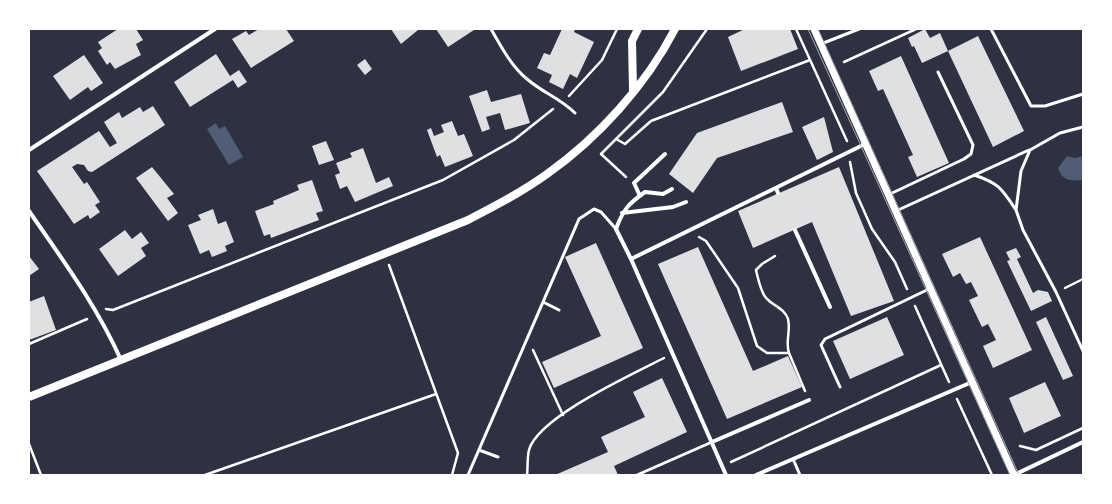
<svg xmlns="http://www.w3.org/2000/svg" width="1112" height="504" viewBox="0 0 1112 504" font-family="Signika,sans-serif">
	<rect width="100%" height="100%" fill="#2d3142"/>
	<path fill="#4f5d75" d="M216,123l3,6 6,-3 18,31 -14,8 -22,-36z
		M1067,156l8,2 8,-2v24c-12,1 -21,1 -25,-12z"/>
	<path fill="#e0e0e3" d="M118,29h18l7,11 -7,4 5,11 -26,14 -5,-7 -3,3 -9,-14 4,-3 -4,-6z
		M259,29h27l8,12 -43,27 -19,-29 14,-8 3,4z
		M391,29h26l1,1 -17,14z
		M436,29h37l1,1 -26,17z
		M562,29h13l-1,3 20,10 -17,36 -7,-4 -7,15 -14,-7 3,-7 -15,-7 7,-15 6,2z
		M745,29h45l8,20 -57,22 -13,-34z
		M925,29l5,9 10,-5 8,18 -26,12 -8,-17 -2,1 -4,-9z
		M978,36l46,95 -31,16 -45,-96z
		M216,54l14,22 9,-6 8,12 -9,6 -5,-8 -43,27 -16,-25z
		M84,55l19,28 -12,8 -3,-4 -18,13 -17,-24z
		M901,56l48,107 -32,14 -9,-20 5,-2 -30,-66 -5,2 -9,-20z
		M365,59l7,10 -7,6 -8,-10z
		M487,90l4,12 30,-8 9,29 -25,7 -5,-17 -14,4 4,12 -8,3 -13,-36z
		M782,102l11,30 -76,26 -24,35 -24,-19 28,-41z
		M153,106l12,19 -73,47 -4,-1 -4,-6 -7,-1 -5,3 12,17 3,-2 13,20 -5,3 5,7 -10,7 -2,-4 -14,9 -37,-53 62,-40 11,16 7,-4 -13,-21 15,-10 3,6 18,-11 3,5z
		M824,117l9,35 -16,8 -15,-33z
		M452,121l6,15 6,-2 9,22 -28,11 -5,-12 -3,2 -10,-27 4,-2 3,8 10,-4 -3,-7z
		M326,141l8,19 -15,5 -7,-19z
		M363,148l13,35 13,-6 4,9 -38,16 -8,-16 -7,3 -5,-14 5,-2 -4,-10 16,-6 -2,-4z
		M152,167l22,27 -7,4 11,15 -10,8 -32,-43z
		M839,167l55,134 -43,15 -39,-94 -59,26 -15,-37z
		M312,180l11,31 -7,2 3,7 -48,18 -1,-4 -6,2 -9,-25 19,-7 -1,-3 26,-11 -2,-5z
		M213,209l5,15 8,-3 8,21 -9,4 2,5 -15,6 -3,-7 -9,4 -12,-29 13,-5 -3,-5z
		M125,230l7,9 9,-7 8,11 -8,5 5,8 -28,20 -19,-27z
		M980,237l52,113 -39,18 -10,-22 13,-6 -8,-16 -6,3 -13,-27 9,-4 -7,-14 -5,2 -6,-11 -7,4 -11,-23z
		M596,243l47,105 -89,40 -12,-26 59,-26 -36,-79z
		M698,247l55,124 35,-15 14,31 -75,32 -69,-155z
		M1016,248l5,9 -4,2 16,34 5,-3 10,2 4,9 -21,10 -24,-50 3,-1 -4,-8z
		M29,256l10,13 -10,7z
		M44,296l12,34 -27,10v-38z
		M887,317l17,38 -54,24 -17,-38z
		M1046,317l27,59 -10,4 -27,-58z
		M662,378l25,54 -73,34 4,9h-63l53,-23 -7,-15 44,-20 -12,-25z
		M1045,382l16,34 -37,17 -15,-35z"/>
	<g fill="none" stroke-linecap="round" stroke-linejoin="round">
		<path stroke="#fff" stroke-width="2.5" d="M796,29l51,112
			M844,62l72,-33
			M569,96l33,-36 15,-31
			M616,139l9,5 26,-23 159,-61
			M850,162l6,31 16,36 23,33 12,27
			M626,177l-25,-23 62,-62 44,-63
			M699,237l7,4 32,47 19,58 10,7h22l16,38
			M775,256l-13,8 -6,6c2,8 5,24 11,29 7,7 18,10 21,20 3,12 -3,23 1,34
			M389,265l69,188 -6,22
			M1065,288l18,-9
			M915,306l34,76
			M106,309l7,1 330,-130 71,-40 39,-31
			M29,344l58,-25
			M533,350l30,65
			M957,399l35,76
			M29,444l12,31
			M1020,446l16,4 47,-22
			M731,462l210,-97
			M205,475l231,-81
			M527,475c1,-8 0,-17 2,-25 9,-33 104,-76 135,-92"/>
		<path stroke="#fff" stroke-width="3" d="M491,29c10,17 20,37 36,50 16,14 33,19 48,34
			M991,29l40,77h14l38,-12
			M821,44l38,-15
			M1083,127l-23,6 -30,17 -9,21 -5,39 7,20 33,62 27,59
			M974,175c25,8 28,14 42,35
			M888,195l76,-36 7,-5 2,-9 -35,-73
			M896,211l133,-61
			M543,302l16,8
			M840,387l-19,-42 4,-6 106,-51
			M479,450l19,7
			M793,459l7,16
			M468,475l111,-256 15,-10 7,3 15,17
			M637,475l75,-33"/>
		<path stroke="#fff" stroke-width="4" d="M29,150l186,-121
			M776,188l2,5
			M640,196l-6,-13 31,-29
			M29,211c33,48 68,95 92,149
			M622,213l51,-6 13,-5
			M795,230l35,77
			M631,259l-15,-30c7,-19 12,-25 29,-37l18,2 9,-5
			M712,442l97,-42
			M726,475l-95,-216 234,-115
			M756,475l216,-93
			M1014,475l69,-33"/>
		<path stroke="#fff" stroke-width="7" d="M814,29l200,446"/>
		<path stroke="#fff" stroke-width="8" d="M633,90l-1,-49 6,-12
			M29,397l439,-177c27,-14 54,-28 79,-46 51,-36 99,-89 128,-145"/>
		<path stroke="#abadb3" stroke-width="1" d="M808,29l202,446
			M818,29l201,446"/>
	</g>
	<rect width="1112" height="504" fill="none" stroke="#ffffff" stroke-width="60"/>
</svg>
